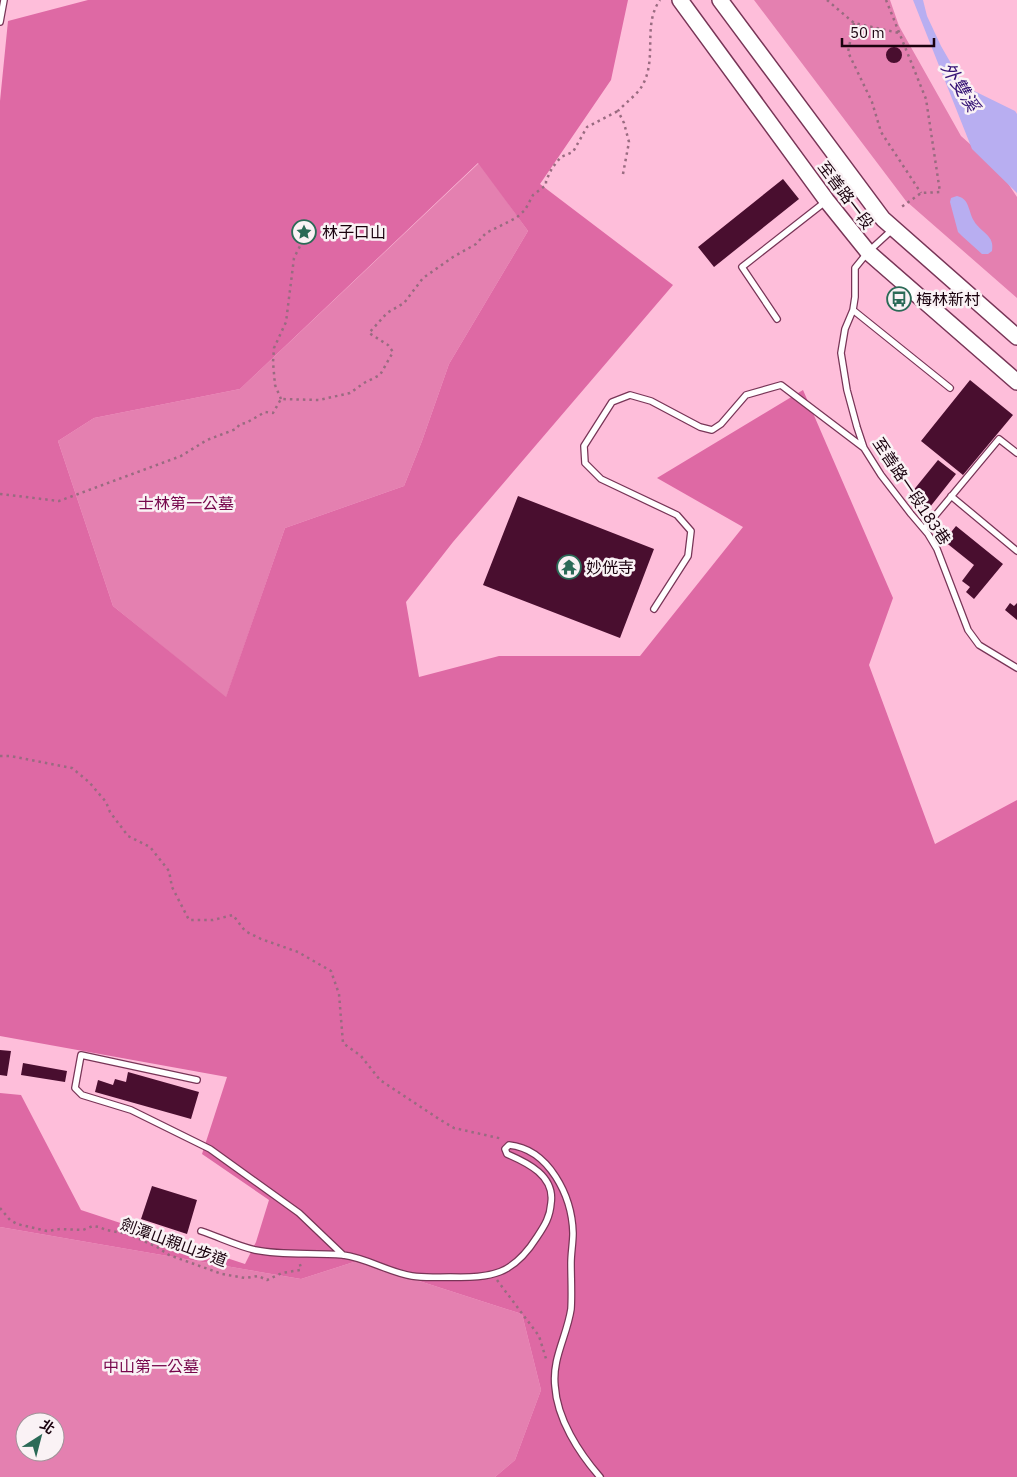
<svg xmlns="http://www.w3.org/2000/svg" width="1017" height="1477" viewBox="0 0 1017 1477" font-family="'IBM Plex Sans','Noto Sans TC',sans-serif">
	<rect width="100%" height="100%" fill="#febeda"/>
	<path fill="#e480b0" fill-rule="evenodd" d="M754,0h136l9,26 62,110 38,34 18,27v101l-111,-97z
		M479,163l49,68 -79,133 -27,77 -18,45 -119,42 -59,170 -113,-92 -55,-165 36,-23 146,-29z
		M0,1227l301,52 56,-18 165,53 19,76 -26,70 -20,17h-495zM25,1422h30v30h-30z"/>
	<path fill="#de69a4" fill-rule="evenodd" d="M88,0h540l-17,80 -71,104 133,101 -220,257 -47,60 13,75 80,-21h141l103,-129 -86,-49 146,-88 90,208 -24,67 66,179 82,-44v677h-522l20,-17 26,-70 -19,-76 -165,-53 -56,18 -301,-52v-134l21,2 60,115 164,54 11,-22 13,-42 -67,-46 25,-77 -227,-41v-935l8,-80zM478,163l50,68 -79,133 -27,77 -18,45 -119,42 -59,169 -113,-91 -55,-165 36,-23 146,-29z"/>
	<path fill="#b8aef1" d="M913,0h10l4,16 14,30 23,40 51,25 2,3v79l-45,-44z
		M957,196c13,3 11,15 17,25 7,12 21,14 18,30l-4,3h-6l-20,-18 -4,-4 -8,-30 1,-4z"/>
	<path fill="#490e2f" d="M886 55a8 8 0 1 1 16 0a8 8 0 1 1-16 0Z
		M783,179l16,20 -85,68 -16,-20z
		M970,380l43,35 -50,60 -42,-34z
		M938,460l18,14 -26,33 -18,-15z
		M518,496l136,53 -34,89 -137,-53z
		M956,526l47,38 -29,35 -8,-7 4,-5 -8,-6 12,-16 -30,-24z
		M1010,603l4,3 3,-3v17l-12,-10z
		M0,1050l11,1 -4,25 -7,-1z
		M23,1063l44,8 -2,11 -44,-7z
		M128,1072l71,20 -8,27 -96,-27 3,-12 15,5 2,-6 11,3z
		M152,1186l45,14 -10,34 -46,-15z"/>
	<g fill="none" stroke-linecap="round" stroke-linejoin="round">
		<g stroke="#783557" stroke-width="8">
			<path id="service" d="M0,22l4,-22
				M893,229l-25,23 -13,16v29l-2,13 -8,19 -4,24 6,37 10,37 7,21 17,27 30,39 17,20 9,15 31,81 11,15 38,23
				M853,310l97,78
				M777,319l-35,-52 83,-65
				M951,496l66,55
				M924,529l75,-90 18,14
				M654,609l34,-53 3,-25 -14,-16 -76,-36 -16,-16 -1,-17 28,-44 18,-7 21,6 49,26 12,3 9,-6 25,-29 35,-10 83,63
				M197,1080l-116,-25 -6,33 7,7 49,15 79,39 89,64 44,42
				M201,1231c18,6 36,15 54,19 29,6 59,2 88,5 24,3 45,17 69,21 12,2 25,1 38,1 42,1 63,-2 87,-40 8,-12 13,-20 14,-34 4,-27 -23,-40 -44,-49l-2,-5 4,-4c40,4 63,51 64,88 0,10 -2,20 -2,30 0,15 1,31 0,46 -4,27 -19,49 -16,77 2,33 24,67 45,91"/>
		</g>
		<g stroke="#783557" stroke-width="18">
			<path id="secondary" d="M680,0l147,201 41,51 149,130
				M720,0l163,219 134,118"/>
		</g>
		<path stroke="#996b80" stroke-width="2.5" stroke-dasharray="2.5 4" stroke-linecap="butt" d="M827,0l27,23 45,10
			M886,0l40,99 14,93 -19,1 -21,15
			M854,23l-6,29 24,50 9,30 40,61
			M623,174l6,-32 -5,-19 -6,-12c7,-8 19,-16 24,-25 16,-27 0,-61 18,-86
			M281,399l-6,-14 -2,-23 1,-14 12,-26 8,-64 9,-18 2,-10
			M0,494l59,7 122,-45 26,-16 29,-11 4,-5 6,-1 19,-11 8,1 8,-14 38,1 31,-7 14,-10 16,-8 13,-23 -5,-7 -19,-12 18,-20 17,-10 19,-25 30,-21 23,-13 10,-11 30,-15 9,-8 8,-15 13,-10v-4l6,-13 9,-11 12,-5 14,-25 31,-16
			M0,756h10l62,12 17,14 17,20 4,10 18,24 22,11 19,24 3,16 17,33h24l20,-5 12,16 16,8 37,13 33,19 8,23 4,49 18,13 19,24 59,39 15,9 49,11
			M0,1208l10,12 7,4 30,7 13,-2 23,1 10,-4 6,1 7,3 22,4 29,13 12,8 53,19 23,4 13,-2 9,4 15,-7 18,-3 1,-2 -2,-7
			M497,1280l42,56 8,26"/>
		<use href="#service" stroke="#fff" stroke-width="5.5"/>
		<use href="#secondary" stroke="#fff" stroke-width="15"/>
	</g>
	<defs>
		<g id="sight-ring" transform="scale(1.25)"><circle r="9.5" fill="#faf2f5" stroke="#2b6a57" stroke-width="1.5"/><path d="M0-6L1.8-2.2L6-1.7L2.9 1.2L3.7 5.4L0 3.3L-3.7 5.4L-2.9 1.2L-6-1.7L-1.8-2.2Z" fill="#2b6a57"/></g>
		<g id="bus-ring" transform="scale(1.25)"><circle r="9.5" fill="#faf2f5" stroke="#2b6a57" stroke-width="1.5"/><path d="M-5-6H5V4H4V6H2V4H-2V6H-4V4H-5ZM-3.5-4V0h7V-4ZM-3.5 1.2v1.5H-2V1.2ZM2 1.2v1.5H3.5V1.2Z" fill="#2b6a57"/></g>
		<g id="temple-ring" transform="scale(1.25)"><circle r="9.5" fill="#faf2f5" stroke="#2b6a57" stroke-width="1.5"/><path d="M0-6L5-2H3V0L6.5 2.5H4V6H1.5V3h-3V6H-4V2.5H-6.5L-3 0V-2H-5Z" fill="#2b6a57"/></g>
	</defs>
	<g fill-rule="evenodd">
		<use href="#sight-ring" x="304" y="232"/>
		<use href="#bus-ring" x="899" y="299"/>
		<use href="#temple-ring" x="569" y="567"/>
	</g>
	<g text-anchor="middle" stroke-width="5" stroke-linejoin="round" paint-order="stroke">
		<g font-size="16" fill="#1a020e" stroke="#faf2f5">
			<text transform="translate(846 195) rotate(53)" y="6">至善路一段</text>
			<text transform="translate(912 491) rotate(56)" y="6">至善路一段183巷</text>
			<text transform="translate(174 1242) rotate(20)" y="6">劍潭山親山步道</text>
		</g>
		<g font-size="16" fill="#1a020e" stroke="#faf2f5" text-anchor="start">
			<text x="322" y="238">林子口山</text>
			<text x="916" y="305">梅林新村</text>
			<text x="586" y="573">妙侊寺</text>
		</g>
		<g font-size="16" fill="#76064b" stroke="#faf2f5">
			<text x="186" y="509">士林第一公墓</text>
			<text x="151" y="1372">中山第一公墓</text>
		</g>
		<g font-size="18" font-style="italic" fill="#341174" stroke="#faf2f5">
			<text transform="translate(960 87) rotate(58)" y="6">外雙溪</text>
		</g>
	</g>
	<g transform="translate(40 1437) rotate(36)"><circle r="24" fill="#faf2f5" stroke="#a09299"/>
	<path d="M0-4L9 19L0 12L-9 19Z" fill="#2b6a57"/>
	<text y="-8" font-size="14" font-weight="bold" text-anchor="middle" fill="#1a020e">北</text>
	</g>
	<path d="M842 38v8h92v-8" fill="none" stroke="#1a020e" stroke-width="2.5"/>
	<text x="850" y="38" font-size="15" fill="#1a020e" stroke="#faf2f5" stroke-width="4" paint-order="stroke">50 m</text>
</svg>
